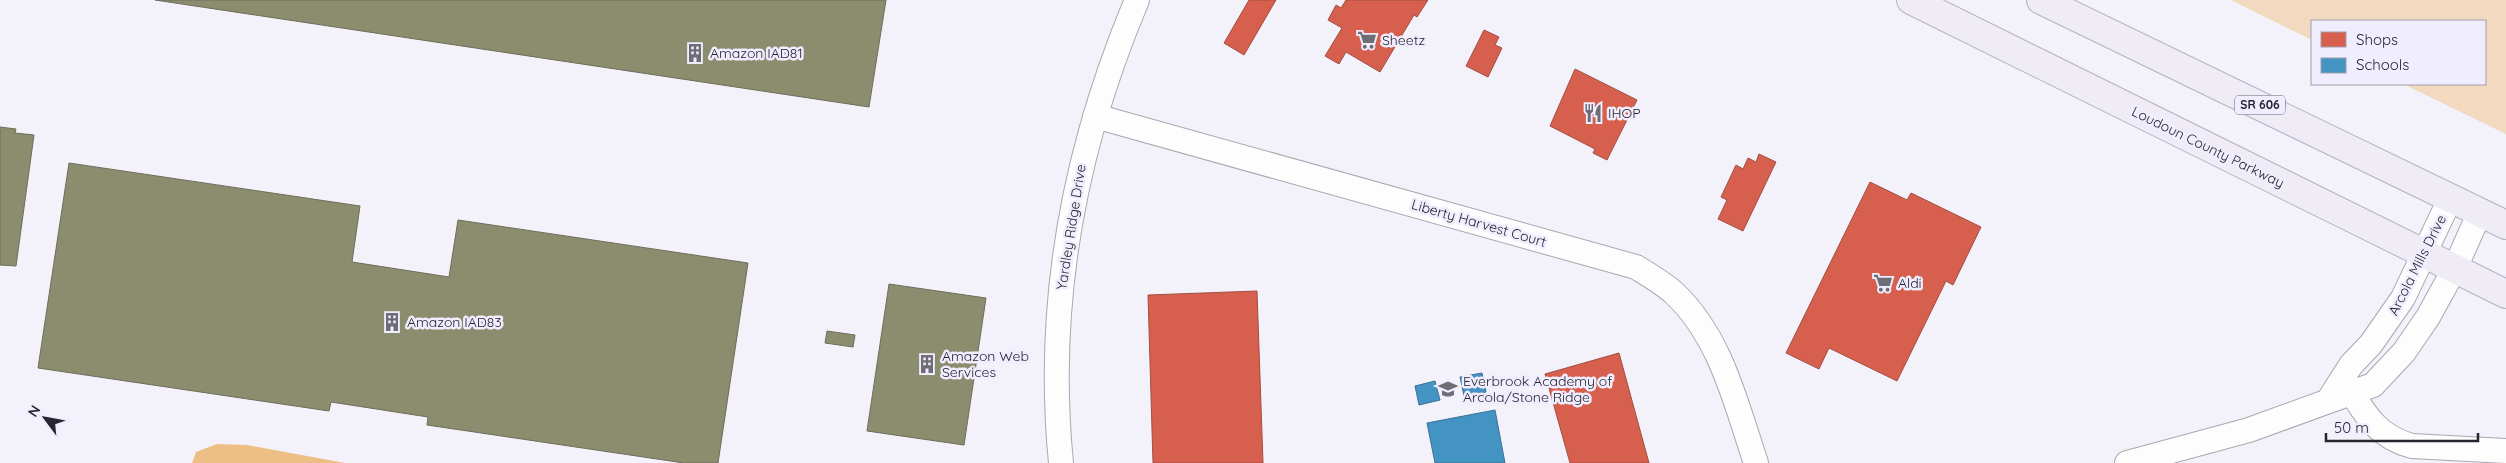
<svg xmlns="http://www.w3.org/2000/svg" width="2506" height="463" viewBox="0 0 2506 463" font-family="Quicksand,sans-serif">
	<rect width="100%" height="100%" fill="#f3f1fa"/>
	<path fill="#f3d9c0" d="M2231,0h275v134l-103,-50h82v-63h-173v19z"/>
	<path fill="#edbf85" d="M217,444l30,1 98,18h-153l4,-11z"/>
	<path fill="#d6604d" stroke="#a24e43" d="M1249,0h27l-32,55 -20,-12z
		M1346,0h82l-11,17 -3,-2 -34,57 -34,-20 -7,12 -14,-8 17,-28 -14,-8 8,-15 5,3z
		M1484,30l15,7 -4,8 7,3 -14,29 -22,-11z
		M1575,69l62,31 -30,60 -14,-7 2,-4 -45,-23z
		M1759,154l17,8 -33,69 -25,-12 9,-19 -6,-3 15,-32 7,4 5,-11 8,4z
		M1870,182l37,18 4,-7 70,34 -28,58 -7,-4 -49,100 -68,-33 -10,21 -33,-16z
		M1257,291l6,172h-110l-5,-168z
		M1619,353l30,110h-79l-25,-89z"/>
	<path fill="#4393c3" stroke="#3b7296" d="M1482,373l4,19 -22,4 -4,-19z
		M1435,381l5,19 -21,5 -4,-19z
		M1495,410l10,53h-70l-8,-40z"/>
	<path fill="#8c8c6e" stroke="#6e6d5a" d="M155,0h731l-17,107z
		M0,127l16,2 -1,4 19,2 -18,131 -16,-1z
		M69,163l291,43 -8,56 97,15 9,-57 290,43 -30,200h-34l-257,-38 1,-8 -97,-15 -2,9 -291,-43z
		M889,284l97,14 -22,147 -97,-14z
		M827,331l28,4 -2,12 -28,-4z"/>
	<g fill="none" stroke-linecap="round" stroke-linejoin="round">
		<g stroke="#a9a7af" stroke-width="26">
			<path id="minor" d="M1095,116l541,151c13,8 27,16 38,26 47,44 62,111 82,170
				M2345,382c19,30 30,54 67,64l94,5
				M2328,401l23,-36 20,-21 32,-46 48,-101
				M1061,463c-16,-161 13,-314 76,-463
				M2127,463l122,-33 124,-45 31,-33 24,-35 27,-49 25,-56"/>
		</g>
		<g stroke="#b6b1c4" stroke-width="30">
			<path id="major" d="M1911,0l595,294
				M2041,0l465,225"/>
		</g>
		<use href="#minor" stroke="#fdfdfe" stroke-width="24"/>
		<use href="#major" stroke="#efecf5" stroke-width="28"/>
	</g>
	<defs>
		<g id="supermarket-bare" transform="scale(1.5)"><path d="M-6-5.5h2.5l.6 2H6L4.5 2H-2.5L-4.4-4H-6ZM-1.5 3.2a1.3 1.3 0 1 0 .1 0ZM3 3.2a1.3 1.3 0 1 0 .1 0Z" fill="#6e6c75" stroke="#f0edfe" stroke-width="2.5" paint-order="stroke"/></g>
		<g id="building-bare" transform="scale(1.5)"><path d="M-4-6H4V6H1V3H-1V6H-4ZM-2.5-4.3h1.7v1.8h-1.7ZM.8-4.3h1.7v1.8H.8ZM-2.5-1h1.7V.8h-1.7ZM.8-1h1.7V.8H.8Z" fill="#6e6c75" stroke="#f0edfe" stroke-width="2.5" paint-order="stroke"/></g>
		<g id="restaurant-bare" transform="scale(1.5)"><path d="M-5-6h1v4h1v-4h1v4h1v-4h1v5L-1.5 .5V6h-2V.5L-5-1ZM5-6V6H3V1.5H1.5Q1.5-4 5-6Z" fill="#6e6c75" stroke="#f0edfe" stroke-width="2.5" paint-order="stroke"/></g>
		<g id="school-bare" transform="scale(1.5)"><path d="M0-5L7-2L0 1L-7-2ZM-4 1L0 2.5L4 1V4Q0 6-4 4Z" fill="#6e6c75" stroke="#f0edfe" stroke-width="2.5" paint-order="stroke"/></g>
	</defs>
	<g fill-rule="evenodd">
		<use href="#supermarket-bare" x="1367" y="40"/>
		<use href="#building-bare" x="695" y="53"/>
		<use href="#restaurant-bare" x="1593" y="113"/>
		<use href="#supermarket-bare" x="1883" y="283"/>
		<use href="#building-bare" x="392" y="322"/>
		<use href="#building-bare" x="927" y="364"/>
		<use href="#school-bare" x="1448" y="389"/>
	</g>
	<g text-anchor="middle" stroke-width="5" stroke-linejoin="round" paint-order="stroke">
		<rect fill="#f0edfe" stroke="#63616c" stroke-width="1" x="2235" y="95.5" width="50" height="19" rx="4"/>
		<g font-size="12" font-weight="bold" fill="#27252d">
			<text x="2260" y="109">SR 606</text>
		</g>
		<g font-size="14" fill="#27252d" stroke="#f0edfe" text-anchor="start">
			<text x="1382" y="45">Sheetz</text>
			<text x="710" y="58">Amazon IAD81</text>
			<text x="1608" y="118">IHOP</text>
			<text x="1898" y="288">Aldi</text>
			<text x="407" y="327">Amazon IAD83</text>
			<text x="942" y="361">Amazon Web<tspan x="942" dy="16">Services</tspan></text>
			<text x="1463" y="386">Everbrook Academy of<tspan x="1463" dy="16">Arcola/Stone Ridge</tspan></text>
		</g>
		<g font-size="14" fill="#27252d" stroke="#f0edfe">
			<text transform="translate(2208 147) rotate(26)" y="5">Loudoun County Parkway</text>
			<text transform="translate(1479 223) rotate(16)" y="5">Liberty Harvest Court</text>
			<text transform="translate(1071 227) rotate(-81)" y="5">Yardley Ridge Drive</text>
			<text transform="translate(2417 265) rotate(-63)" y="5">Arcola Mills Drive</text>
		</g>
	</g>
	<rect x="2311" y="20" width="175" height="65" fill="#f0edfe" stroke="#a09daa"/>
	<rect x="2321" y="32" width="25" height="15" fill="#d6604d" stroke="#a09daa"/>
	<text x="2356" y="45" font-size="15" fill="#27252d">Shops</text>
	<rect x="2321" y="58" width="25" height="15" fill="#4393c3" stroke="#a09daa"/>
	<text x="2356" y="70" font-size="15" fill="#27252d">Schools</text>
	<g transform="translate(45 418) rotate(302)" stroke="#f0edfe" stroke-width="4" paint-order="stroke">
	<path d="M0-4L9 19L0 12L-9 19Z" fill="#27252d"/>
	<text y="-8" font-size="14" font-weight="bold" text-anchor="middle" fill="#27252d">N</text>
	</g>
	<path d="M2326 433v8h152v-8" fill="none" stroke="#27252d" stroke-width="2.5"/>
	<text x="2334" y="433" font-size="15" fill="#27252d" stroke="#f0edfe" stroke-width="4" paint-order="stroke">50 m</text>
</svg>
